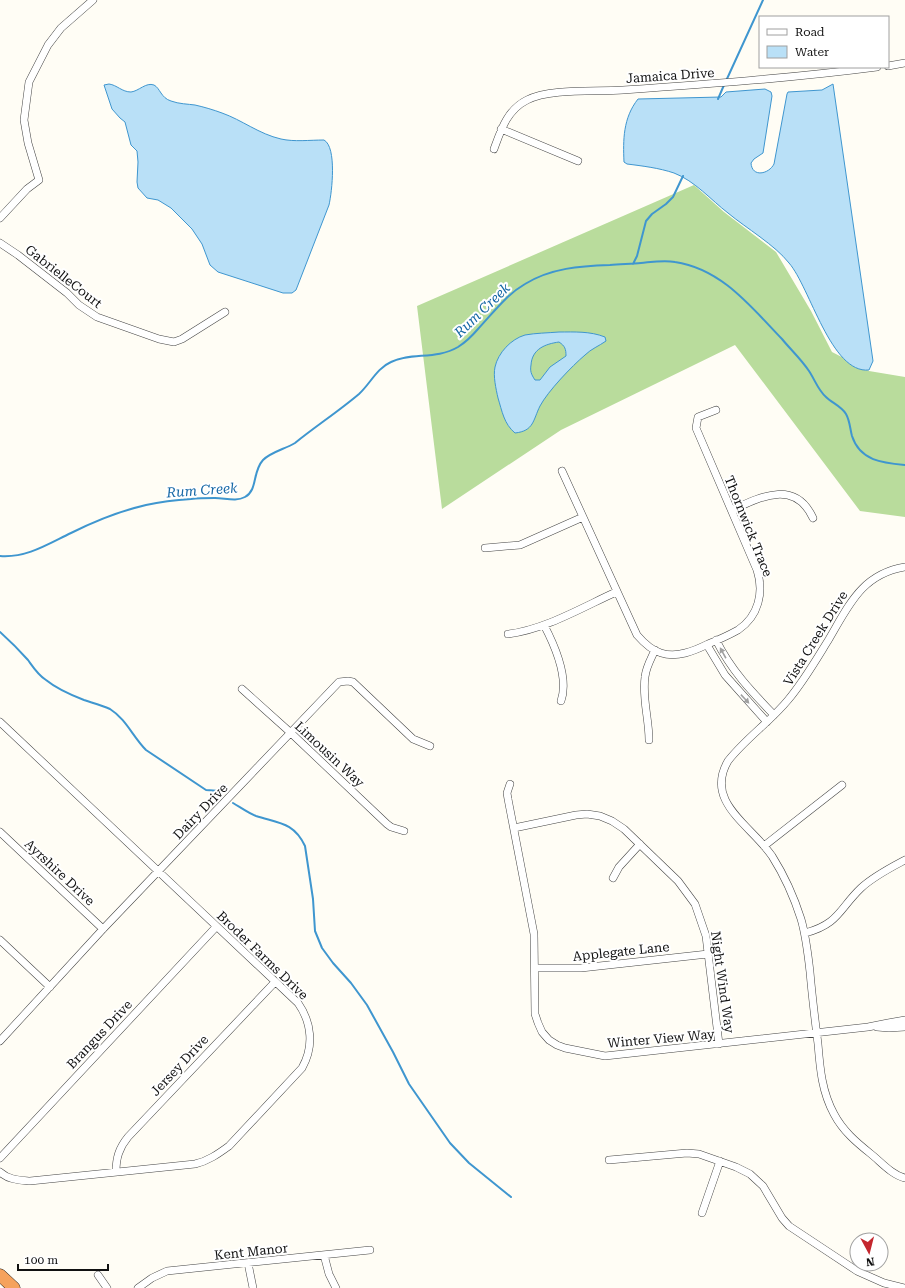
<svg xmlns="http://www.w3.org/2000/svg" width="905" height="1288" viewBox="0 0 905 1288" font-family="'Roboto Serif',serif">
	<rect width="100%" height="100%" fill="#fffdf5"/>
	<path fill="#b9dc9c" d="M694,185l30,27 52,40 35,59 21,41 37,19 36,6v140l-45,-6 -125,-166 -174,85 -119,79 -25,-203z"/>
	<path fill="#b9e0f7" stroke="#3f96cf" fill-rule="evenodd" d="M109,84c8,1 13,8 22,8 8,-1 15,-10 23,-7 6,3 7,13 17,16 8,3 17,3 24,4 9,2 19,5 27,8 20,7 37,21 59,26 13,3 29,1 43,1 13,7 8,52 5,65l-33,85 -4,3h-9l-65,-21 -8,-7 -8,-21 -10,-15 -21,-21 -13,-8 -11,-2 -9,-10 -1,-6 1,-20 -1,-11 -6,-6 -6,-23 -5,-4 -8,-9 -8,-24z
		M833,84l40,277 -4,9c-38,4 -59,-83 -80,-107 -14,-18 -43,-35 -61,-50 -17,-13 -33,-32 -54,-40 -15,-5 -31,-7 -47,-9l-3,-2c-1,-22 -1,-44 14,-63l83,-2 5,-5 39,-3 6,3 1,4 -9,57 -9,6 -3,4c1,15 18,11 23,1l13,-70 1,-2 34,-2z
		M559,332c15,0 31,-1 46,5l1,4c-7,5 -15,8 -21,14 -13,11 -37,36 -45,51 -7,14 -6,25 -25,27 -11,-9 -13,-22 -17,-35 -2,-9 -5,-22 -3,-31 3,-14 16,-28 30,-32 11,-2 22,-2 34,-3zM559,342c6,4 7,7 7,14l-16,11 -10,13h-5c-4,-6 -5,-9 -4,-15 1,-16 14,-21 28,-23z"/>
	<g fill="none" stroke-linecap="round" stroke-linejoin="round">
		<path stroke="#3f96cf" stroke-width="2" d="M726,81l37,-81
			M718,99l6,-14
			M633,264l4,-8 9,-35 6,-7 14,-10 7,-7 10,-21
			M0,556c27,2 48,-12 71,-23 24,-12 49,-22 75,-28 14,-3 30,-5 45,-6 8,-1 16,-1 24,-1 10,0 21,4 30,-1 13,-7 7,-25 18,-37 8,-8 22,-11 32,-17 21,-17 44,-32 64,-49 11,-10 18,-26 32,-32 20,-10 45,-2 67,-15 8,-5 14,-11 20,-18 15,-16 28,-34 47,-45 26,-16 55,-18 85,-19 10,-1 21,-1 31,-2 11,-1 23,-3 34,-1 47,7 76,45 107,77 9,11 19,20 27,32 6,9 9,19 17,26 6,6 15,9 20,17 4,7 4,15 6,22 8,25 31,27 53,29
			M0,632c10,9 19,18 28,28 5,7 10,15 18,20 11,9 25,15 38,20 9,3 17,5 26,9 16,10 23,28 36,41l60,40 14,1
			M233,803c7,4 15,10 23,13 22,7 38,6 49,30l8,53 2,32 7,17 11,15 18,20 16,22 26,47 16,32 41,59 19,20 42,34"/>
		<g stroke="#444" stroke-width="8">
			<path id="street" d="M888,66l17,-3
				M501,129l77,32
				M494,149c7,-19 13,-39 33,-49 23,-12 69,-8 96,-10 85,-6 170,-12 254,-23
				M0,218l27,-29 12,-9 -11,-37 -4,-23 5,-38 19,-37 13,-17 32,-28
				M0,243l18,12 49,38 12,12 18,12 62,22 15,3 8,-3 43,-27
				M562,471l75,164c6,7 14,15 24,18 16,5 33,-2 47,-9 10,-4 21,-9 30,-14 21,-14 26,-38 19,-60l-61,-142 2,-11 18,-7
				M732,510c28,-13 63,-31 81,8
				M485,548l35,-3 63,-28
				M905,567c-43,7 -56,38 -76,72 -13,21 -25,42 -41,61 -18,22 -42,38 -60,61 -24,41 23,64 44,95 12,19 22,41 29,63 5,17 7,35 9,53 2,24 5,48 8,72 2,25 4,48 16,70 9,17 22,28 37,40 10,8 21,21 34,24
				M544,625c11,21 25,53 17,76
				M508,634c36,-4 75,-27 108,-42
				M716,640c15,30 35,51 58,75
				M707,645l18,30 42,47
				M242,689l49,44 96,91 4,3 13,4
				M0,722l298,281c14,20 16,44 4,65l-73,78c-11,8 -21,15 -34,18l-165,17c-11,-1 -21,-1 -30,-9
				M649,740c0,-21 -7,-42 -4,-63 1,-10 6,-18 10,-27
				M510,784l-3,9 1,6 26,135 1,80 3,9 4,9 7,8 8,5 8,3 40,8 263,-29 20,-4 17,-3
				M514,828l62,-13 11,-1 13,2 12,5 12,8 54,52 17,23 11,32 13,108
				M0,832l103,97
				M764,846l78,-61
				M613,878l6,-11 21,-23
				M805,933c34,-9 34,-24 56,-45 13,-12 29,-20 44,-28
				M0,940l50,47
				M535,968h46l127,-14
				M877,1027l12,1 16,-1
				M0,1041l103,-112 236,-247 9,-1 5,1 60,57 17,7
				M0,1158l216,-231
				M609,1160l78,-7 12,1 37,13 14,7 13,12 19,32 7,8 68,45 27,12 20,5
				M116,1172c0,-14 3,-24 12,-35l147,-155
				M702,1213l18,-52
				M324,1255l5,19 7,14
				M248,1263l5,25
				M98,1275l9,13
				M138,1288l14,-10 15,-7 203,-21"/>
		</g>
		<g stroke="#222" stroke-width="13">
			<path id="highway" d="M0,1275l14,13"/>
		</g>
		<use href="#street" stroke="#fff" stroke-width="7"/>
		<use href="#highway" stroke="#f5a25d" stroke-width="12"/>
	</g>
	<defs><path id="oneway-solid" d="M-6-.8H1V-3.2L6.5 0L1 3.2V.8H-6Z"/></defs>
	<g fill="#a0a0a0">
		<use href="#oneway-solid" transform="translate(723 653) rotate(-119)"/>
		<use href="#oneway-solid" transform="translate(745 699) rotate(47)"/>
	</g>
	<g text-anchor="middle" stroke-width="4" stroke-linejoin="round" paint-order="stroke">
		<g font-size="13" fill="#111" stroke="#fff">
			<text transform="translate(670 75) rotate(-4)" y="5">Jamaica Drive</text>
			<text transform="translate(64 276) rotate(38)" y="5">GabrielleCourt</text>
			<text transform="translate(749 526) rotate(68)" y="5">Thornwick Trace</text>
			<text transform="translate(815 638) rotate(-58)" y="5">Vista Creek Drive</text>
			<text transform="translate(330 754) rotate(43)" y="5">Limousin Way</text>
			<text transform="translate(200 811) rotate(-46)" y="5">Dairy Drive</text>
			<text transform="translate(60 872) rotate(43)" y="5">Ayrshire Drive</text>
			<text transform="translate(621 951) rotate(-6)" y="5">Applegate Lane</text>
			<text transform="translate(263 955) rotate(44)" y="5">Broder Farms Drive</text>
			<text transform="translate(723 982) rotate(82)" y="5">Night Wind Way</text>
			<text transform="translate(99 1034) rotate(-47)" y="5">Brangus Drive</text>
			<text transform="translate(661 1038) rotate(-5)" y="5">Winter View Way</text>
			<text transform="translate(179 1065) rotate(-47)" y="5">Jersey Drive</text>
			<text transform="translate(251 1251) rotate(-6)" y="5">Kent Manor</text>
		</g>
		<g font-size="14" font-style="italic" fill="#1768a6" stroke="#fff">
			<text transform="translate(482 310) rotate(-44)" y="5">Rum Creek</text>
			<text transform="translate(202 490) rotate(-4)" y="5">Rum Creek</text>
		</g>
	</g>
	<rect x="759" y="16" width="130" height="52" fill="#ffffff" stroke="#a0a0a0"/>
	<rect x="767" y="29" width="20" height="6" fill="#ffffff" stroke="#a0a0a0"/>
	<text x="795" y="36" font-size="12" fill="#111111">Road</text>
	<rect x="767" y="46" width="20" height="12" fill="#b9e0f7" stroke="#a0a0a0"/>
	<text x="795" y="56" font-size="12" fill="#111111">Water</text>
	<g transform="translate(869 1252) rotate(173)"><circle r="19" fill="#ffffff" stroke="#a0a0a0"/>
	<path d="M0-3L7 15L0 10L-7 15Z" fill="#c4262e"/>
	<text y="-6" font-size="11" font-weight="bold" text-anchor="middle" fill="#111111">N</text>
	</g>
	<path d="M18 1264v6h90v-6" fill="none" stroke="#111111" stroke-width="2"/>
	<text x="24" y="1264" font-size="12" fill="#111111" stroke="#ffffff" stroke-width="3" paint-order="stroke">100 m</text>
</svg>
